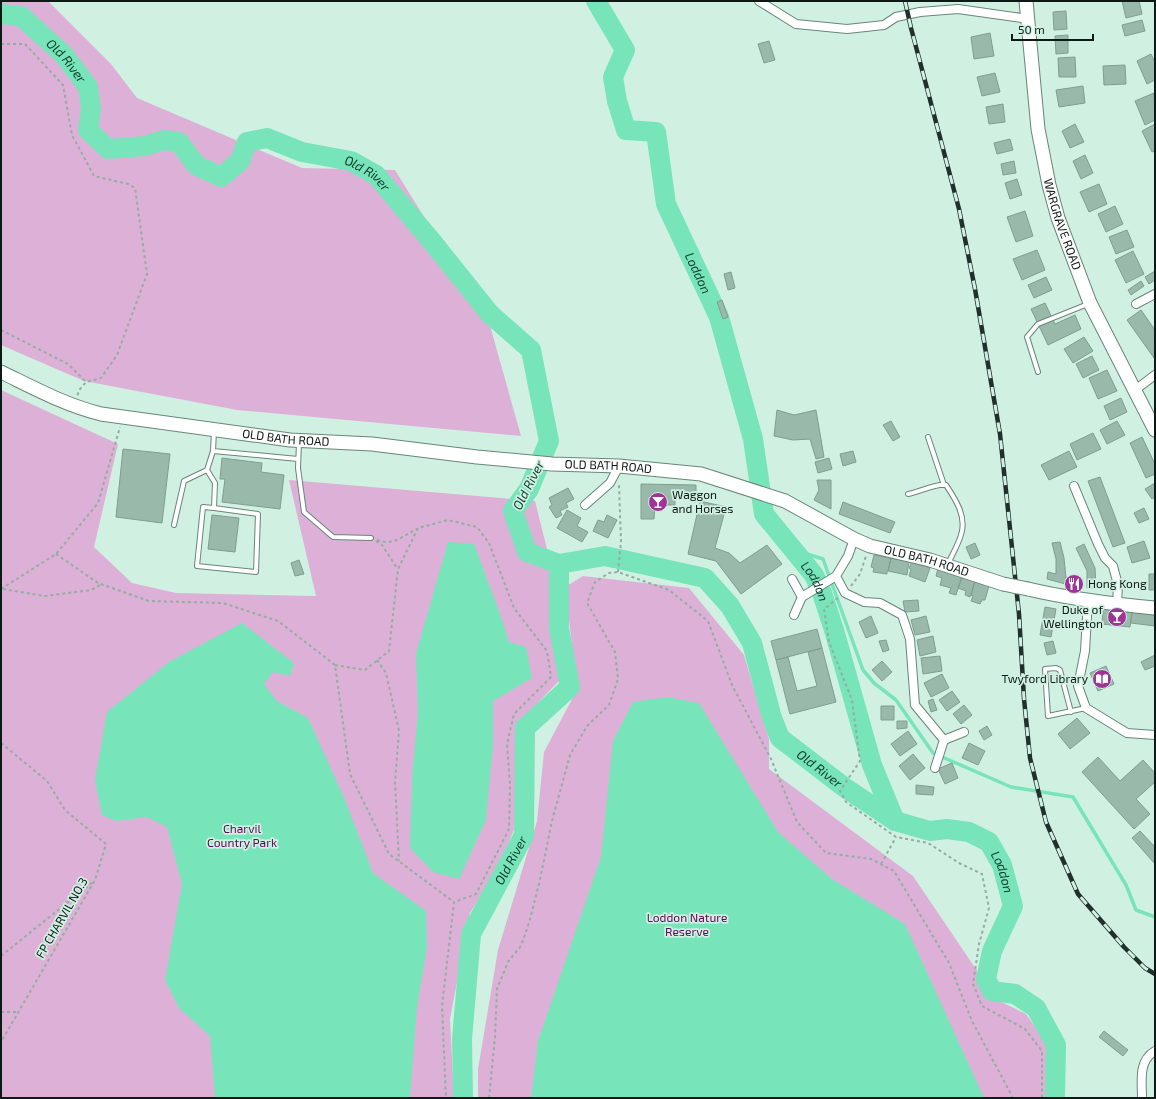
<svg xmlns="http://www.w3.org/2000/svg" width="1156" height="1099" viewBox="0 0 1156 1099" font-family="'Exo 2',sans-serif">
	<rect width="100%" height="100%" fill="#d0f1e2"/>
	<path fill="#ddb1d7" d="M1,1h47l63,63 26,34 165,70 93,2 94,152 32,114 -284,-26 -153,-29 -83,-36z
		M1,390l117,54 -24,103 38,36 44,10 140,3 -27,-116 246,21 17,68 -2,56 12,53 -44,45 -1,99 -17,43 -30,48 -20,106 4,79h-453z
		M583,576l106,12 55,67 25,84v30l144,107 67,99 11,22 35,17 23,33v51h-571v-29l20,-119 39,-129 7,-69 35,-66 -7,-41 -7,-58z"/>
	<path fill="#78e4b9" d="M448,542l26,2 26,70 9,28 17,5 6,31 -39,23v45l-7,74 -27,59 -26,-7 -23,-24 2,-71 6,-64 -2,-59z
		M242,623l52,40 -4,13 -17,-4 -9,12 13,17 31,17 37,82 28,73 53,38 1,37 -10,59 -7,91h-195l-5,-62 -31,-28 -14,-28 17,-96 -15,-57 -20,-10 -31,4 -14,-6 -7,-35 12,-68 62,-50z
		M667,697l32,6 79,129 54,47 73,45 79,174h-453l7,-57 63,-184 12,-116 20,-39z"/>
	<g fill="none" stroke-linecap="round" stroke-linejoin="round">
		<path stroke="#78e4b9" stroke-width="3.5" d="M791,549l32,10 40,111 11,13 22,17 37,53 78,34 62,10 53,88 10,25 19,7"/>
		<g stroke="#78e4b9" stroke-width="20">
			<path id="s1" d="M596,1l29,49 -12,27 4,24 9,29 30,2 10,72 53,113 34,122 11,75 50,61 8,18 12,37 38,135 23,56"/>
			<path id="s2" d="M1,14l20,2 43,39 24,32 3,22 -3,21 20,19 37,-3 19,-6 15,2 17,23 25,12 19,-16 7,-19 20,-4 35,14 49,9 25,14 58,69 56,70 41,36 18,91 -20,48 -16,22 14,41 32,12 46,-8 100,22 25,28 22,37 20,75 8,20 64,49 51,34 35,10 17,-2 22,3 20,10 13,23 11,41 -21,45 -6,28 6,12 23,3 21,14 20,37 -1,53"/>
			<path id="s3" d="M463,1098l-1,-59 9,-105 53,-99 1,-107 45,-41 -11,-59v-64"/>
		</g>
	</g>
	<path fill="#99b9aa" stroke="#7f9e90" d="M1122,1h17l3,13 -16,4z
		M1066,11l1,18 -13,1 -1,-18z
		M1142,20l3,11 -20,5 -3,-11z
		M990,33l4,23 -20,3 -3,-22z
		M1068,35v18l-12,1 -1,-18z
		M769,41l6,19 -11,3 -6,-19z
		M1151,54l4,8v18l-8,4 -10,-23z
		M1075,57l1,20h-17l-1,-19z
		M1125,65l1,19 -22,1 -1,-19z
		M995,73l5,19 -18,4 -5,-19z
		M1083,86l2,17 -26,4 -3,-17z
		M1154,93l1,27 -10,5 -10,-24z
		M1003,104l2,18 -16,2 -3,-17z
		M1075,124l9,18 -14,6 -8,-17z
		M1155,124v27l-3,1 -10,-21z
		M1010,139l3,11 -16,4 -3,-11z
		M1085,155l8,18 -12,6 -8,-18z
		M1014,161l2,12 -13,2 -2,-11z
		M1017,179l5,16 -12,4 -5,-16z
		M1099,184l8,20 -18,8 -9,-20z
		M1115,206l8,18 -17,8 -8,-18z
		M1025,211l8,25 -17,6 -9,-25z
		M1127,230l7,17 -18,7 -7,-17z
		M1037,250l8,20 -23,10 -9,-21z
		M1133,251l11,23 -18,9 -11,-23z
		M1155,271v9l-6,4 -4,-7z
		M731,272l4,16 -7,2 -4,-16z
		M1046,277l6,13 -18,8 -6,-13z
		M1141,281l3,5 -13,9 -3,-5z
		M722,300l6,17 -5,2 -6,-17z
		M1045,303l10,21 20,-9 6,14 -33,16 -17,-36z
		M1141,310l14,20 -1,28 -27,-38z
		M1084,337l9,14 -20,12 -9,-14z
		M1092,356l7,14 -16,8 -7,-14z
		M1107,370l10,21 -19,8 -9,-21z
		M1121,398l6,14 -17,8 -6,-14z
		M777,410l17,5 22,-5 8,47 -8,2 -6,-20 -17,1 -19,-4z
		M891,421l9,16 -7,4 -10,-16z
		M1117,421l8,14 -18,9 -7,-14z
		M1093,433l8,16 -24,11 -7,-16z
		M1142,437l13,27v10l-9,4 -16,-35z
		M123,449l47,5 -8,69 -46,-6z
		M853,451l3,11 -13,4 -3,-12z
		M1069,451l8,16 -28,13 -8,-15z
		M222,458l40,5 -1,9 23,3 -4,34 -58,-7 3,-23h-5z
		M829,458l3,11 -14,4 -3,-11z
		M1100,477l25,66 -12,4 -25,-66z
		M817,480h14v29l-17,-9 5,-10z
		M1155,483v14l-3,2 -7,-10z
		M641,484l55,1v17l-7,-1v-4h-14v8h-20l-1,14h-13z
		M568,488l6,11 -8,4 2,4 -8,4 2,4 -6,3 -7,-11 3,-2 -3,-7z
		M700,501l26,6 -11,41 14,5 11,10 27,-18 15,19 -41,30 -25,-33 -28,-7z
		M843,502l52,20 -5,11 -51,-19z
		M1144,508l5,11 -10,4 -5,-10z
		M567,510l14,8 -4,8 11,6 -6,10 -25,-14z
		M212,515l27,3 -4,34 -27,-3z
		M607,515l10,5 -9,18 -15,-7 5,-11 6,2z
		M1144,541l6,17 -18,5 -5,-16z
		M1060,542l4,16 2,20 16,3 -2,7 -33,-9 1,-7 8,2v-15l-4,-16z
		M975,543l5,12 -9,4 -5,-12z
		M1084,544l11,24 1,20h-9v-17l-11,-23z
		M874,555l17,3 -3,13h-1v3l-14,-2 1,-4 -3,-1z
		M891,558l18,3 -2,14 -19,-4z
		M299,560l5,14 -9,2 -4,-13z
		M912,561l18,7 -5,14 -16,-6 2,-7 -2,-1z
		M938,569l24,8 -6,18 -7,-2 2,-5 -11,-3 2,-7 -6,-2z
		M1149,574h6v16h-6z
		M962,577l13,4 -5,16 -5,-2 1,-4 -8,-3z
		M975,581l14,5 -4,14h-3l-2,4 -9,-3 2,-5 -2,-1z
		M918,600l1,11 -14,1 -2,-11z
		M1045,607l11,2 -5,28 -11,-2z
		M1103,609l29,3 -2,15 -28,-3z
		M1132,612l23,3v11l-24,-3z
		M871,616l7,17 -12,5 -7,-16z
		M926,616l4,16 -15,3 -4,-15z
		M817,629l5,19 -46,12 -5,-19z
		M933,636l3,16 -16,4 -3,-16z
		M886,640l3,10 -6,2 -4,-11z
		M1053,641l3,12 -9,2 -3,-12z
		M822,648l14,54 -46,12 -14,-54 12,-3 9,34 20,-5 -9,-34z
		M1155,655v11l-10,4 -4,-8z
		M940,656l2,15 -19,3 -2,-16z
		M882,661l10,11 -10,9 -10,-11z
		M1106,666l8,18 -16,7 -8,-18z
		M942,674l7,14 -18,9 -7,-14z
		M952,691l8,11 -13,9 -8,-11z
		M933,699l4,11 -6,2 -3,-11z
		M964,705l8,10 -11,9 -8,-10z
		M881,706h13v14h-13z
		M1077,718l13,15 -20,16 -12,-15z
		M897,721h10v7l-10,1z
		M987,726l5,9 -8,5 -5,-9z
		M908,731l9,13 -17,12 -9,-12z
		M969,743l16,8 -7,14 -16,-7z
		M913,754l12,14 -15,12 -11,-14z
		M1098,757l22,24 23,-21 12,13v9l-19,17 14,15 -16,15 -52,-57z
		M952,763l6,15 -13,6 -7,-15z
		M916,785l18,2 -1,8 -17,-1z
		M1140,831l15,16v17l-23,-26z
		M1104,1031l24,19 -5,6 -24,-19z"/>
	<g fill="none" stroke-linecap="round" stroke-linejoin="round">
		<g stroke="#688679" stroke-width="6">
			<path id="lane" d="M1038,372l-11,-35 11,-13 50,-20
				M214,431l-1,20 85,8
				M928,437l16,48
				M299,443l-1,25 6,44 29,25 38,1
				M207,470l8,13 -1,25 44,6 -2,58 -59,-6 6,-59 11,1
				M908,494c11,-2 29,-11 38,-9 10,15 21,32 15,50 -3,10 -9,20 -13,29
				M174,525l10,-44 23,-11 6,-19
				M1071,712l-11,-42 -4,-2 -11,1 3,47 38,-8"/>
		</g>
		<g stroke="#688679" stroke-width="10">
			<path id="street" d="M759,1l37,23 51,5 37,-4 12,-8 24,-5 38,-3 71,10
				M1136,304l19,-10
				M1135,390l20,-15
				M1074,486l24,58 7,14 8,8 5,19 -1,19
				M585,505l25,-22 9,-17
				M854,539l-6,17 -12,20 9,17 19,9 16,1 22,12 8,24 5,66 29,35 -9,28
				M792,579l10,18
				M802,597l34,-21
				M1088,599l-3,52 -7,35 8,22 41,25 28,2
				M794,615l8,-18
				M944,740l20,-8
				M1142,1098c0,-17 -4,-37 13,-47"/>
		</g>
		<g stroke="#688679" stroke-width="15">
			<g id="primary">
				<path id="s4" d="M1026,1l12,128 11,56 9,33 32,85 65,127"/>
				<path id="s5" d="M1,372c33,16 64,33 100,42l189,26 82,4 105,13 75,7 67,2 82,8 84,27 69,38 16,7 60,14 73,24"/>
				<path d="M1028,589c42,10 84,15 127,19"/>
			</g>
		</g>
		<path stroke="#93ada1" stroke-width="2" stroke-dasharray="3 3" stroke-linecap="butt" d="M1,44h24l38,41 9,50 22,41 34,8 7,4 12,86 -30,81 -16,23 -15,4 -6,7 -3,7
			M1,330l67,34 18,18
			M377,540c18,6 25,-4 40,-11
			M376,541l6,4 15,23
			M56,554l42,29 51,18 74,2 55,18 57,44 15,109 39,80 65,48 -12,104 4,92
			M618,572l3,-30 -2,-57
			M851,586l9,-12 6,-18
			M1,589l55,-35 42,-51 22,-76
			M3,589l42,7 46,-6 11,-6
			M838,598l-14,11 5,33 23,58 8,61 -20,30 6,11 50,35 32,6 31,20 23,11 7,34 -10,36 -6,40 9,22 43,23 17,22v47
			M377,660l9,13 13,58 -4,51 4,79
			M335,665l30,5 24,-19 9,-82 20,-41 30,-8 29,7 12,16 25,65 33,43 4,26 -37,37 -7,30 3,40 -1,45 -33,65 -22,8
			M1,743l46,38 18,29 41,34 -11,36 -94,162
			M881,864l15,-27
			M1,956l93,-75
			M1,1012h17
			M489,1098l6,-61 2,-48 11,-27 13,-16 8,-23 10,-39 13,-63 18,-66 17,-29 22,-21 9,-26 -3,-27 -28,-49 8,-21 14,-9 9,-1 51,18 39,31 24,64 39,74 26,63 29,31 45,6 23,12 55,92 23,58 41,77"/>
		<use href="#lane" stroke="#fff" stroke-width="4"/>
		<use href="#street" stroke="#fff" stroke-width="8"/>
		<use href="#primary" stroke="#fff" stroke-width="13"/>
		<g stroke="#21302a" stroke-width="4.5">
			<path id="rail" d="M905,1l6,27 48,181 16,80 25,145 19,180 5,85 6,59 16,64 32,72 46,53 21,21 10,6"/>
		</g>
		<use href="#rail" stroke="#d0f1e2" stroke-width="3" stroke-dasharray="9" stroke-linecap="butt"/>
		<g stroke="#688679" stroke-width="15" stroke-linecap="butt">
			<path id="primary-bridge" d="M1003,584l25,5"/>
		</g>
		<use href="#primary-bridge" stroke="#fff" stroke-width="13"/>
	</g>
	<defs>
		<g id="bar-disc" transform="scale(1)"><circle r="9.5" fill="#9d3496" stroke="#d0f1e2"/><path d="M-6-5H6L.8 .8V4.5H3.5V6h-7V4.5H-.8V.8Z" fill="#fff"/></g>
		<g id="restaurant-disc" transform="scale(1)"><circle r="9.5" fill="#9d3496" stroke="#d0f1e2"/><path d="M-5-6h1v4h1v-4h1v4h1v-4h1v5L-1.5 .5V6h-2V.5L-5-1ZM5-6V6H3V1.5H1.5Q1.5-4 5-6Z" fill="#fff"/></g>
		<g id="library-disc" transform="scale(1)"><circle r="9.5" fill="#9d3496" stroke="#d0f1e2"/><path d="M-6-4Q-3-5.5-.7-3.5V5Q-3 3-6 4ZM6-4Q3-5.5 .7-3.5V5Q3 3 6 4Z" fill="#fff"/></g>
	</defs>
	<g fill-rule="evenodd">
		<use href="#bar-disc" x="658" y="502"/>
		<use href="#restaurant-disc" x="1074" y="584"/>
		<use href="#bar-disc" x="1117" y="617"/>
		<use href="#library-disc" x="1102" y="679"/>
	</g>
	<g text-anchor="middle" stroke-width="3.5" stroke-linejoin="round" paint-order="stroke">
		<g font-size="12" fill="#0d1914" stroke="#d0f1e2">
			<text dy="4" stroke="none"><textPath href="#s4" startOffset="227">WARGRAVE ROAD</textPath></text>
			<text dy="4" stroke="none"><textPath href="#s5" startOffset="295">OLD BATH ROAD</textPath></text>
			<text dy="4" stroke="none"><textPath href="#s5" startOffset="619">OLD BATH ROAD</textPath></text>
			<text dy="4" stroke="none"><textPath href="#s5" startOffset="955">OLD BATH ROAD</textPath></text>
			<text transform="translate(62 918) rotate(-60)" y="4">FP CHARVIL NO.3</text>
		</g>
		<g font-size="12" fill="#0d1914" stroke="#d0f1e2" text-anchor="start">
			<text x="672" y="499">Waggon<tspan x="672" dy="14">and Horses</tspan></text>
			<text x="1088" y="588">Hong Kong</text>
			<text x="1103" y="614" text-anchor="end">Duke of<tspan x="1103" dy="14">Wellington</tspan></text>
			<text x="1088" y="683" text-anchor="end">Twyford Library</text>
		</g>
		<g font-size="12" fill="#5e0459" stroke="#d0f1e2">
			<text x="242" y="833">Charvil<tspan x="242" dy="14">Country Park</tspan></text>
			<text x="687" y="922">Loddon Nature<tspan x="687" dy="14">Reserve</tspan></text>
		</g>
		<g font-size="13" font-style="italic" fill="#0c3d2d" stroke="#d0f1e2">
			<text dy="5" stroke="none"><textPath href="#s2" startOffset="84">Old River</textPath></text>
			<text dy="5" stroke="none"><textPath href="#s2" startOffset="491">Old River</textPath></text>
			<text dy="5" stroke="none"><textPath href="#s1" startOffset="320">Loddon</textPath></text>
			<text transform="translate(528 485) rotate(-63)" y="5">Old River</text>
			<text dy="5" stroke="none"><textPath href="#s1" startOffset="656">Loddon</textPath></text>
			<text dy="5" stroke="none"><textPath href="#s2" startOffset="1362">Old River</textPath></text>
			<text dy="5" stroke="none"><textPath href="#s3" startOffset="248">Old River</textPath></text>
			<text dy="5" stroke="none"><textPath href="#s2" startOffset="1585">Loddon</textPath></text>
		</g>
	</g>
	<rect width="1156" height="1099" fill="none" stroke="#0d1914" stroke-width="4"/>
	<path d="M1012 34v6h81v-6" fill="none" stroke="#0d1914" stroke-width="2"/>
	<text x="1018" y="34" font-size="12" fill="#0d1914" stroke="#d0f1e2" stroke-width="3" paint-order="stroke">50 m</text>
</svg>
